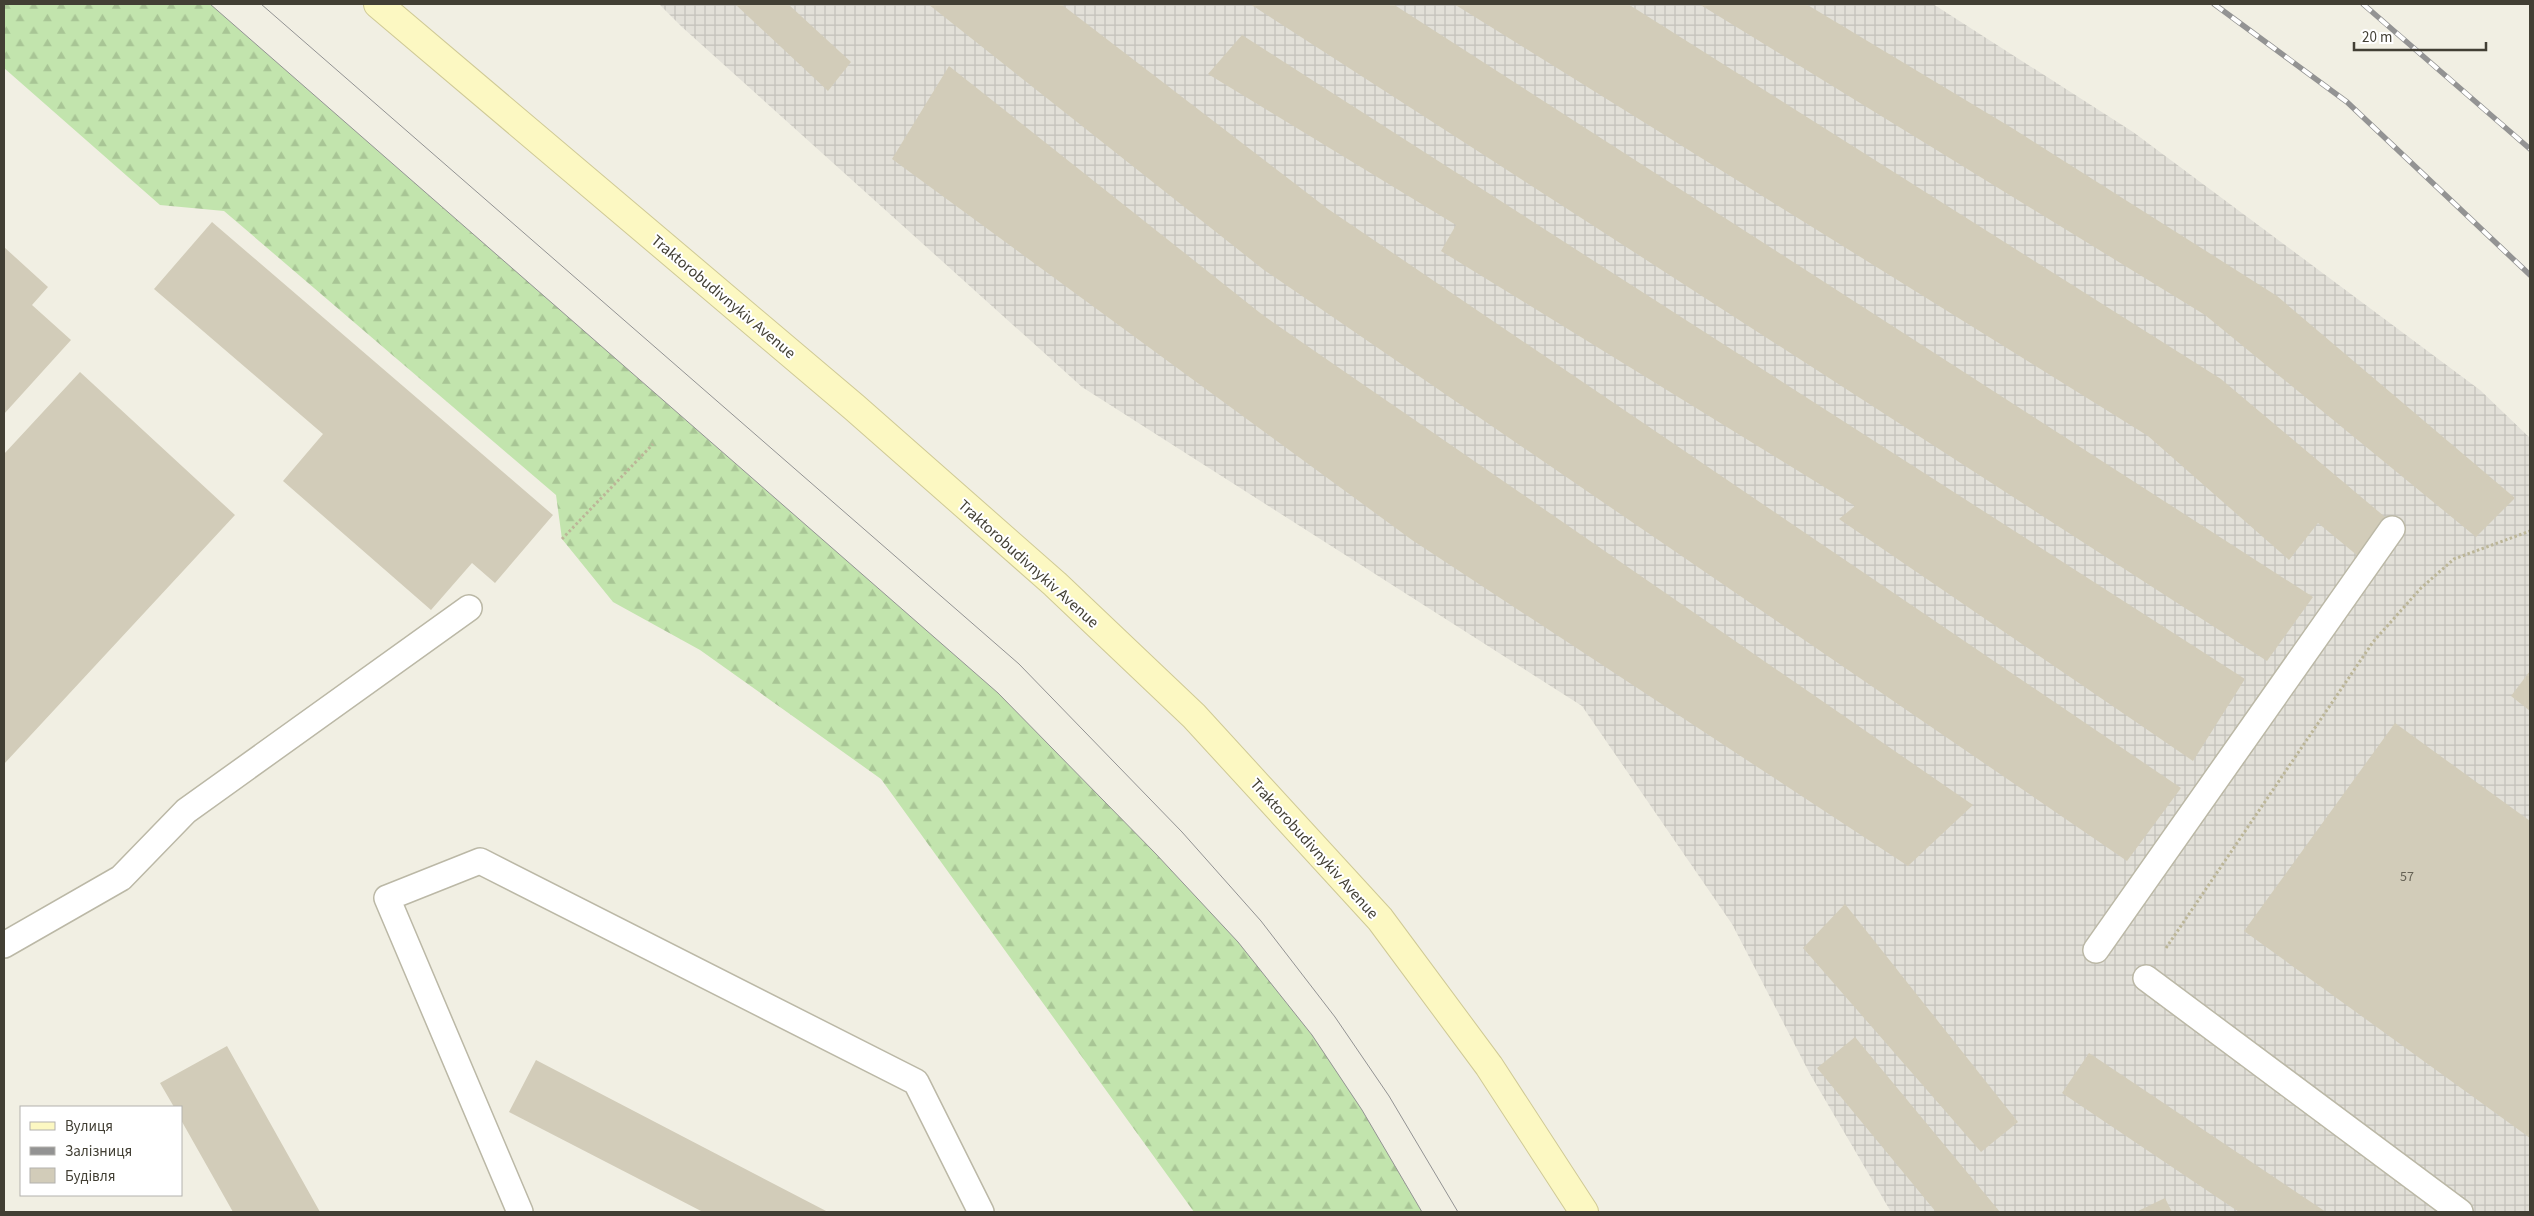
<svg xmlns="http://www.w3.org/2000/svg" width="2534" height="1216" viewBox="0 0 2534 1216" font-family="'Source Sans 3',sans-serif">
	<defs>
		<pattern id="industrial-grid" width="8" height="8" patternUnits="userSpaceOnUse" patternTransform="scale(1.25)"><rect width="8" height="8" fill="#e2e0d8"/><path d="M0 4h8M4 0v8" fill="none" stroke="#c3c1ba"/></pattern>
		<pattern id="forest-firs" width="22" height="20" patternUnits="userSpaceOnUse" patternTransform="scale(1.25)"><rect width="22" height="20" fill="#c2e4ad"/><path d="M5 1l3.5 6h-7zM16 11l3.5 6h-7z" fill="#a8c595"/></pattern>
	</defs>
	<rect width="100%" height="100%" fill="#f1efe3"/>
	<path fill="url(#industrial-grid)" d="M659,4h1274l200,128 347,258 50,48v774h-639l-81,-138 -78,-150 -150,-218 -500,-319 -400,-360z"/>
	<path fill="url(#forest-firs)" d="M4,4h206l788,689 158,161 82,88 74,93 50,75 60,102h-228l-313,-433 -181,-129 -87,-48 -51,-63 -6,-44 -332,-284 -64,-6 -156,-137z"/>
	<path fill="#d2ccb9" d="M735,4h53l63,58 -23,29z
		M928,4h133l267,205 853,579 -54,73 -863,-591z
		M1250,4h143l920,593 -46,64z
		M1454,4h174l593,375 164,138 -27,39 -40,-33 -29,37 -141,-124z
		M1699,4h107l206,124 265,168 238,202 -39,39 -271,-222z
		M1242,35l1003,644 -52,82 -354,-242 16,-13 -414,-255 15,-26 -248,-151z
		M949,66l315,250 709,489 -65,61 -496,-326 -520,-381z
		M212,222l341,293 -58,68 -23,-20 -41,47 -148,-129 40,-47 -169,-145z
		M4,247l44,40 -16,18 39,35 -67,74z
		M80,372l155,143 -231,249v-310z
		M2530,671v40l-19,-15z
		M2395,723l135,98v317l-286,-207z
		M1845,904l173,218 -37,30 -178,-204z
		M1855,1037l145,175h-64l-119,-144z
		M227,1046l93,166h-87l-52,-92v-13h-7l-14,-24z
		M2089,1053l237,159h-87l-177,-119z
		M536,1060l292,152h-125l-194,-100z
		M2165,1198l7,14h-36z"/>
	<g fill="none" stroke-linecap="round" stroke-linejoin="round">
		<g stroke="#bbb8a6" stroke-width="28">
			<path id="service" d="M4,945l117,-67 65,-67 283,-203
				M2096,950l296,-421
				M2146,978l314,234
				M520,1212l-133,-314 93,-37 436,221 65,130"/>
		</g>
		<g stroke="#cfc995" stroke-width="30">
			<path id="secondary" d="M378,4l476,403 201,177 139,132 186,203 109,147 95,146"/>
		</g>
		<path stroke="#bcb698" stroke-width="3" stroke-dasharray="2.5 2.5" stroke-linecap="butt" d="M562,539l91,-95
			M2166,948l207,-306 48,-54 33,-29 76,-28"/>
		<use href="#service" stroke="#fff" stroke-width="25"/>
		<use href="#secondary" stroke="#fcf8c2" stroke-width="28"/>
		<path stroke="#939393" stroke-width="1" d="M210,4l788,689 158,161 82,88 74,93 50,75 60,102
			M261,4l758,660 163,168 79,89 74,96 54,79 69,116"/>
		<g stroke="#939393" stroke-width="5.5">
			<path id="rail" d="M2214,4l133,98 183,173
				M2363,4l167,145"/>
		</g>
		<use href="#rail" stroke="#fff" stroke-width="4" stroke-dasharray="11" stroke-linecap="butt"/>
	</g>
	<g text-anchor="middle" stroke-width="4" stroke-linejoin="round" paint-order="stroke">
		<g font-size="14" fill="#666255">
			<text x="2407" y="881">57</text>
		</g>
		<g font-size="16" fill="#423f34" stroke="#fff">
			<text transform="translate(724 296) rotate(40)" y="6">Traktorobudivnykiv Avenue</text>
			<text transform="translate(1029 563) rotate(42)" y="6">Traktorobudivnykiv Avenue</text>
			<text transform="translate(1315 848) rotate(48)" y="6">Traktorobudivnykiv Avenue</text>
		</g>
	</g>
	<rect width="2534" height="1216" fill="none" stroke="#423f34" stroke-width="10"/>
	<rect x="20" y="1106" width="162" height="90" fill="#ffffff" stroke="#b3b2ae"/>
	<rect x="30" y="1122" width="25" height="8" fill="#fcf8c2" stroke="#b3b2ae"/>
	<text x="65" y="1131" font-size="15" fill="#423f34">Вулиця</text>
	<rect x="30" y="1147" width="25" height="8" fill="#939393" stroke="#b3b2ae"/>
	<text x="65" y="1156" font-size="15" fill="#423f34">Залізниця</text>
	<rect x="30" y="1168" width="25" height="15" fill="#d2ccb9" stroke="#b3b2ae"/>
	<text x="65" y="1181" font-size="15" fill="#423f34">Будівля</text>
	<path d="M2354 42v8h132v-8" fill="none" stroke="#423f34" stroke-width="2.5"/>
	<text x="2362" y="42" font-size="15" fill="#423f34" stroke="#ffffff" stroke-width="4" paint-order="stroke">20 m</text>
</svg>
